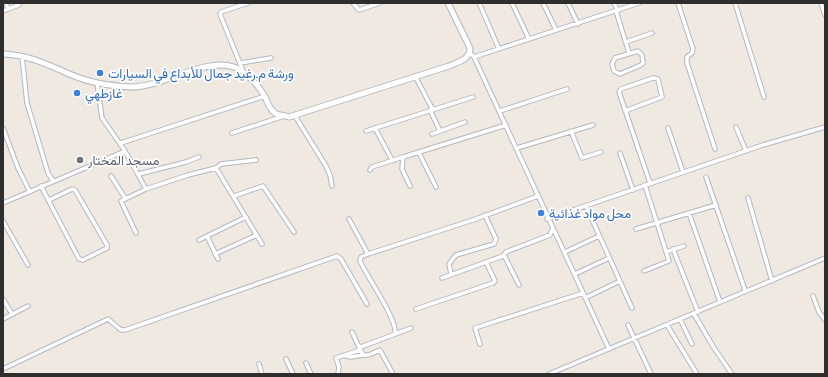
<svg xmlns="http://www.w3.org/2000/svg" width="828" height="377" viewBox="0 0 828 377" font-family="'Asap Condensed',Vazirmatn,sans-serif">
	<rect width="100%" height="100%" fill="#efe9e1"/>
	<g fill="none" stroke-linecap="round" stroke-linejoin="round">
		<g stroke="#b4b7c1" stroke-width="5.5">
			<path id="street" d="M353,3l6,7 21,-7
				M512,3l17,36
				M543,3l13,27
				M568,3l10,21
				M614,3l4,8
				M678,3l15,46 -1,4 -5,4v6l28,86
				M735,3l29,94
				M821,3l4,12
				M480,5l19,44
				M8,9l11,-4
				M3,11l5,-2 -2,-6
				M616,11l13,42
				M626,42l26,-9
				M638,51l4,4 1,8 -2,2 -21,9 -6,-3 -2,-7 3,-6z
				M470,53l4,4c45,98 90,195 135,292
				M22,56l5,47 21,70 5,8
				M474,57l165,-54
				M240,63l31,-5
				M243,71l-23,-57 1,-2 27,-9
				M415,76l18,34
				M430,110l10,21
				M500,111l67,-22
				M625,111l37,-14 -4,-18 -5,-1 -32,11 -2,3 31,91
				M295,116l31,50 4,9 2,11
				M736,127l10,24
				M3,128l15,40 12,24
				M375,128l17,32
				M668,128l15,44
				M366,131l107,-34
				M571,131l11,27 19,-6
				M232,133l52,-17
				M432,134l33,-12
				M121,143l144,-47
				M517,148l76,-23
				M125,151l21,38 -25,12 15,32
				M419,153l17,34
				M620,153l13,37
				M216,168l5,-4 35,-4
				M370,170l2,-3 31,-10
				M139,174l47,-12 13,-5
				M111,176l14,22
				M706,177l39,113
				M41,186l38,73 4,1 24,-12v-3l-32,-55 -3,-1 -23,11
				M410,186l-8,-17 1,-12 103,-32
				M146,189l42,-14 28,-7 46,76
				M234,196l29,-10 31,46
				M748,198l24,83
				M3,203l122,-52 -23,-33 -5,-35
				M586,206l46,102
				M689,213l31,89
				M349,219l19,35 105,-34 65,-24
				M547,219l216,-74 62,-18
				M3,221l25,44
				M636,229l80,-24
				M207,236l11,23
				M199,240l47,-23
				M673,249l25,63
				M565,252l34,-16
				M666,252l18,-6
				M215,254l42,-19
				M368,254l-7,3 -1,4c7,16 38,59 35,73
				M504,255l15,30
				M644,271l25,-10 -24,-76
				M451,274l-2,-10 7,-9 38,-11 2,-5 -11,-24
				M575,274l34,-16
				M442,278l61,-22 3,-4 44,-17 3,-7
				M813,296l6,16 6,8
				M585,298l35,-17
				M3,299l9,15
				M416,309l77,-26 2,-2 -9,-19
				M694,314l20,34 18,26
				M3,319l25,-13
				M680,319l12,25
				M628,325l23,49
				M667,325l30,49
				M352,332l6,13 3,2 50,-19
				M480,344l-5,-16 108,-35
				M359,347l4,8h6l11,-5 13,24
				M346,356l5,1 12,-2
				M286,359l7,15
				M306,363l5,11
				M259,364l3,10
				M3,369l105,-50 13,11h4l212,-74 4,3 26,45
				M338,374l1,-7 -3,-9 24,-8
				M549,374l276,-116"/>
		</g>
		<g stroke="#b4b7c1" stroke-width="7">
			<path id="secondary" d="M3,54c26,1 45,11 69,21 18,8 39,11 59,12 33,0 74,-30 103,-20 12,4 24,18 30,28 4,7 4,13 11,18 4,3 9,2 14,4l160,-51c9,-4 21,-6 21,-18l-22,-45"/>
		</g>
		<use href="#street" stroke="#fff" stroke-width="3.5"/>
		<use href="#secondary" stroke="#fff" stroke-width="5"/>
	</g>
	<g fill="#3f7fe0" stroke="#fff" stroke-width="1.5">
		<circle cx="100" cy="73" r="4"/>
		<circle cx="77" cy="93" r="4"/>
		<circle cx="541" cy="213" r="4"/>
	</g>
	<circle fill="#6b7280" stroke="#fff" stroke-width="1.5" cx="80" cy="160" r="4"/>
	<g text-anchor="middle" stroke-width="3.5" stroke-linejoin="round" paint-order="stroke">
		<g font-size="13" fill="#366cbe" stroke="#fff" text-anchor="start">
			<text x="108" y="78">ورشة م.رغيد جمال للأبداع في السيارات</text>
			<text x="85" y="98">غازطهي</text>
			<text x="549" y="218">محل مواد غذائية</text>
		</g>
		<g font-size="13" fill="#5b616d" stroke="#fff" text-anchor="start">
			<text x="88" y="165">مسجد المختار</text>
		</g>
	</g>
	<rect width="828" height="377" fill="none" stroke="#2e2e2e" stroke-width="8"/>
</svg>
